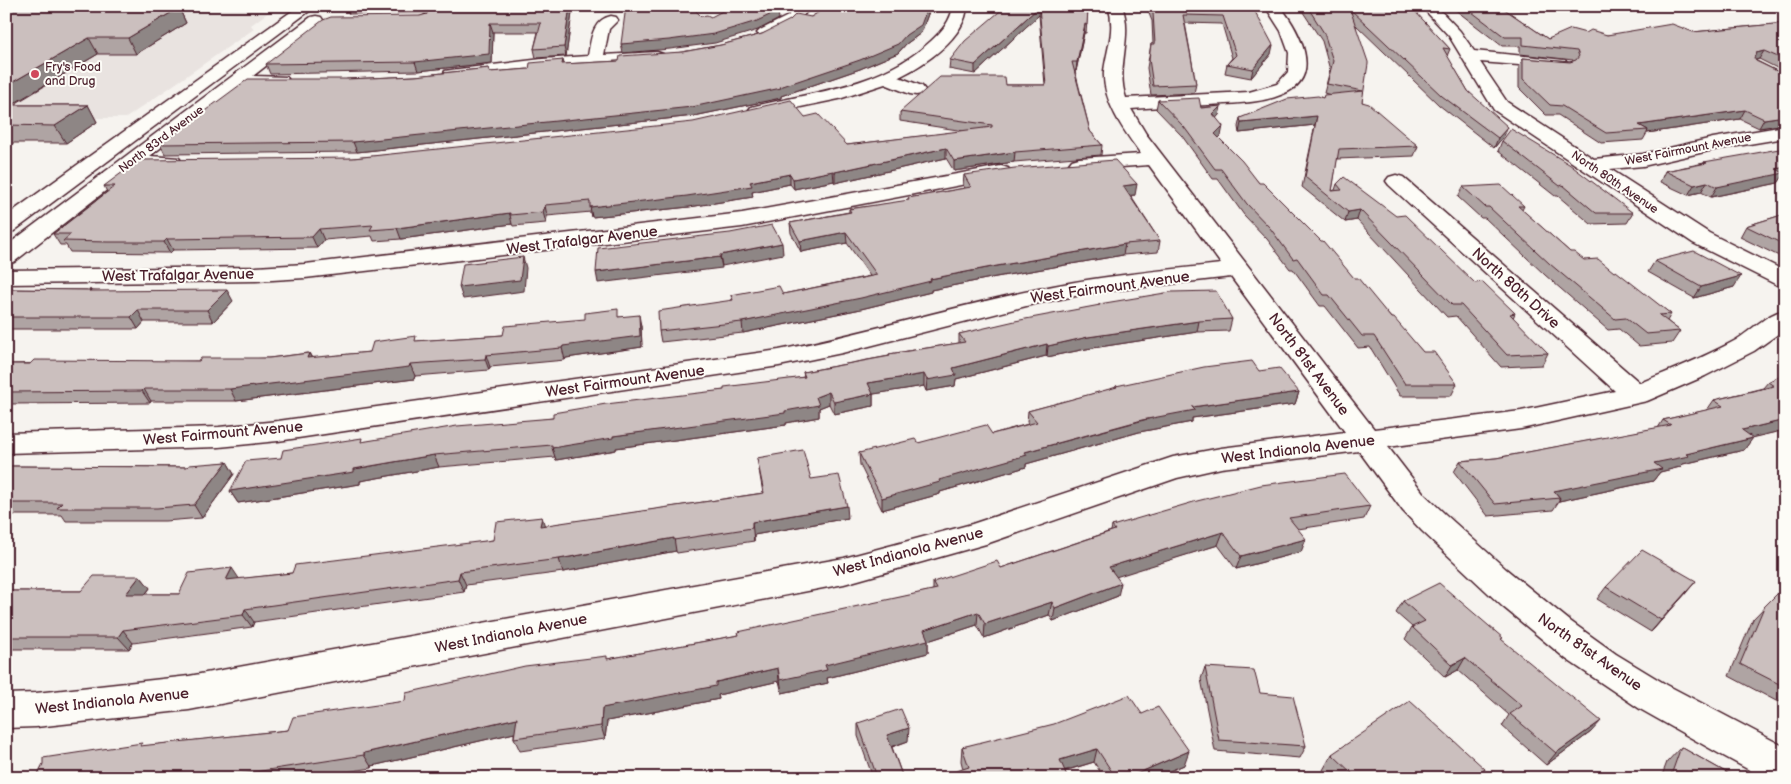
<svg xmlns="http://www.w3.org/2000/svg" width="1791" height="784" viewBox="0 0 1791 784" font-family="'Balsamiq Sans',sans-serif">
	<rect width="100%" height="100%" fill="#f6f3ef"/>
	<filter id="ink" filterUnits="userSpaceOnUse"><feTurbulence type="fractalNoise" baseFrequency=".02" numOctaves="2"/><feDisplacementMap in="SourceGraphic" scale="10" xChannelSelector="R" yChannelSelector="G"/><feConvolveMatrix kernelMatrix="1 2 1 2 8 2 1 2 1" color-interpolation-filters="sRGB"/></filter>
	<g filter="url(#ink)">
		<path fill="#e9e3e0" d="M6,6h271l-26,19 3,4 -128,89h-120z"/>
		<g fill="none" stroke-linecap="round" stroke-linejoin="round">
			<g stroke="#4a1f2b" stroke-width="3">
				<path id="minor" d="M796,6h15c-9,13 -34,35 -51,30l-3,-3 3,-3 28,-14z
					M953,6h14c-1,31 -43,59 -68,71l23,9 3,4 -3,4 -6,1 -6,-1 -25,-10 -46,15 -82,17 -6,-1 -3,-4 3,-4c62,-15 130,-20 180,-66 11,-10 20,-20 22,-35z
					M1108,6h14c12,31 -7,61 4,92l123,-6 28,-8 11,-12 1,-19 -8,-22 -16,-25h15c19,24 45,71 3,88 -23,10 -50,9 -75,11 -26,1 -52,2 -77,4l15,25 228,295 147,-18 94,-20 -226,-206 -3,-4 3,-4 7,-2 7,2 237,206c32,-13 65,-26 96,-43 16,-10 30,-26 49,-30v19l-31,22 -49,25 -58,25 -126,28 -133,18 37,48 20,19 61,55 64,52 46,33 51,31 118,62v31h-21l-46,-25 -78,-44 -74,-50 -64,-53 -80,-75 -19,-20 -44,-60 -138,17 -44,10 -191,66 -142,40 -655,126 -153,17 -30,1v-34l30,-1 153,-17 655,-118 128,-34 201,-67 48,-9 124,-16 -114,-155 -140,16 -57,11 -192,49 -63,13 -501,75 -59,6 -213,6v-20l213,-6 59,-6 501,-71c86,-17 169,-42 255,-60 61,-14 125,-19 187,-26l-72,-99 -70,5 -7,-2 -3,-4 3,-4 7,-2 62,-4c-17,-23 -39,-53 -37,-83 3,-23 12,-42 4,-65z
					M1421,6h15l24,25 14,20 91,9 2,3 -2,3 -6,2 -79,-6 27,40 87,57 49,-5 70,-16 72,-12v12l-72,12 -70,16 -33,3 99,64 76,38v16l-8,-2 -84,-42 -199,-133 -45,-74z
					M316,16l5,1 2,3 -2,3 -68,53 34,1 2,4 -2,4 -47,1 -90,70 29,2 3,4 -3,4 -44,2 -121,94 -8,2v-18l305,-229z
					M611,16l5,1 2,3 -9,9 -5,26 53,-3 6,2 2,3 -2,3 -121,9 -91,11 -6,-1 -2,-4 2,-4 6,-1 91,-11 46,-3c3,-16 4,-36 23,-40z
					M1001,166l7,2 3,4 -3,4 -266,51 -437,51 -49,3 -250,3v-14l250,-3 49,-3 437,-51z"/>
			</g>
			<g stroke="#4a1f2b" stroke-width="3">
				<path id="major" d="M299,6h17l-302,225 -8,2v-17z"/>
			</g>
			<use href="#minor" fill="#fdfcf7" fill-rule="evenodd"/>
			<use href="#major" fill="#fdfcf7" fill-rule="evenodd"/>
		</g>
		<path fill="#afa4a3" stroke="#4a1f2b" d="M346,6h251l-25,7 -6,43 -30,2 -2,-9 4,-17h-45l-1,31 -74,8 -148,3 -4,-10 161,-50 -4,-1 -74,1z
			M825,6h106l-10,27 -15,11 -8,9 -38,16 -79,27v2l-87,18 -337,36 -192,2 -5,-10 187,-65 68,-3 74,-8 1,4 39,-3 34,-9 1,4 55,-3 63,-9 39,-7 41,-11 49,-17 11,-7z
			M1006,6l82,3 -2,24h-2l-8,38h-1l15,60 12,14 -1,10 -87,7 -60,9 -8,-13 -111,25 -1,-2 -40,8 -4,-5 -38,8 1,5 -64,10 -97,10 -1,-5 -44,4 -1,7 -33,3 -1,-2 -111,15 -27,2 -2,-5 -48,4 -7,8 -144,2 -3,3 -100,-1 -4,-7h-6l-7,-11 54,-42 -3,-6 249,-28 452,-41 42,28 117,-14 -64,-10v-9l106,-27h39l-6,-70 -64,59 -26,-5 1,-9z
			M1146,6h106l19,48 -20,24 -26,-5 2,-9 5,-6 -10,-34 -37,-1 11,61 -2,9 -43,2 -4,-27 4,-24h2l-1,-23z
			M1299,6h122l-3,9 32,34 -3,7 21,35 36,45 -10,12 -55,-43 -83,-80 6,77 56,44 -4,10 -77,3 -5,32 3,-1 2,-6 138,99 40,30 -2,5 35,35 -6,12 -41,2 -45,-51 -9,1 -90,-97 -12,2 -43,-35 13,-62 -76,8 -1,-6 2,-9 83,-20 8,-3 -7,-2 6,-23 -8,-29z
			M1438,6h62l48,33 38,-6 21,2 86,-3 92,-9v49l-26,-13 -4,1 30,15v49l-26,4 -19,-9 -93,14 -4,7 -42,3 -43,-28h-12l-27,-27v-21l4,-9 47,4 3,-1v-1l-53,-6v-8h-18l-49,-38h-12z
			M6,7l173,1 7,15 -50,31h-38l-85,51h75l9,17 -31,21h-60z
			M1158,100l43,8 20,-2 -2,9 -3,3 5,18 -2,2 40,45 95,95 69,74 34,32 -6,12h-51l-30,-49 -12,1 -33,-42h-5l-27,-37h-3l-23,-30 -23,-24 -26,-36h-5l-31,-43 -26,-27z
			M1502,141l131,72 -6,10 -36,1 -33,-28h-3l-57,-45z
			M1704,162l79,14 -5,7 -67,14 -10,-5 -13,3 -28,-13 5,-11 39,-8z
			M964,175l171,20h-5l30,46 -2,11 -35,3 -127,22 -65,13v2l-70,17 -118,24 -82,9 -2,-11 73,-31 -1,-5 52,-1 87,-18 -23,-33 -46,9 -10,-19 -1,-10 59,-11v-3l59,-8v-3l57,-10 -2,-3z
			M1463,187l61,19 -2,4 48,42 14,8 30,12 57,42 -4,7 13,10 -8,12 -33,3 -20,-17 -11,1 -63,-55 -60,-57h-4l-23,-21z
			M1785,214v42l-4,1 -41,-20 6,-11z
			M1655,261l79,26 -40,11 -46,-26z
			M6,289l85,1v1l142,10 -20,21h-69l-6,7h-132z
			M1099,304l133,15 -3,12 -32,1 -111,17 -39,8 -1,-1 -90,23 -1,7 -29,5 -2,-5 -51,8v12l-39,8 -5,-10 -10,4v9l-33,6v2l-170,23v2l-60,10 -1,-3 -116,10 -79,14v3l-122,19 -8,-12 51,-33 83,-16 189,-24 251,-41 -1,-5 86,-16v-2l70,-11v-9l140,-28z
			M620,317l21,9 1,21 -76,11 -1,2 -75,7 -1,3 -74,6 -1,3 -178,22h-85l-1,2 -144,1v-40l193,-3 70,-3 40,-5 3,5 58,-6 48,-11 85,-6z
			M1259,371l40,21 -4,12 -103,14v4l-53,10 -113,32v3l-86,25v2l-58,16 -22,-45 -1,-12 59,-10 74,-9 36,-10 -1,-2 1,-11 87,-23 1,-2z
			M1785,373v57l-32,7 -9,13 -61,14 -3,3 -20,5 -7,9 -94,20 -6,9 -65,6 -34,-44 6,-11 36,-3 162,-30 5,-8 44,-10 7,-10 49,-12 5,-6z
			M757,458l54,21 37,39 -94,17v6l-77,12 -1,-2 -113,21 -97,13 -2,7 -210,30 -2,5 -119,16 -4,6h-123v-58h75l59,-15 10,12 -4,6h33l60,-15 53,-6 201,-33 52,-14 218,-33z
			M227,462l7,12 -32,44 -37,3h-99l-4,-6h-56v-49l181,1z
			M1370,506l-6,13 -66,10 3,23 -65,17 -18,-24 -102,31 2,20 -65,25 -4,-6 -65,23 -7,-13 -49,16v12l-101,25 1,5 -46,10 -3,-12 -61,14 1,4 -112,22 -2,18 -85,12 -6,-13v-5l-142,33v2l-65,10h-271l7,-14 101,-18 144,-16 117,-29 203,-42 131,-24 194,-45v-8l68,-14 110,-37 1,-5z
			M1785,586v110l-7,6 -49,-26 24,-57z
			M1606,587l80,6 -35,39 -54,-33z
			M1403,601l99,39 89,92 -45,33 -44,-39 7,-11 -51,-45 -13,7 -40,-38 7,-12 -16,-14z
			M1205,667l55,26 46,53 -6,12 -85,-7 -14,-72z
			M1142,714l42,51 -31,13h-49l-10,-16 -29,9 -102,-2 -2,-8 1,-14z
			M858,723l50,18 -16,6 11,31 -31,-3 -14,-39z
			M1681,747l55,31h-75l6,-16z
			M1332,754l153,15 -6,9h-149l-7,-8z"/>
		<path fill="#8e8685" stroke="#4a1f2b" d="M570,6h27l-25,7 -6,43 -2,-9z
			M773,6h2l-1,7 4,-2 1,8 -21,11 -43,13 -45,6 -47,4 -2,-9 151,-35z
			M928,6h3l-10,27 -15,11 -8,9 -38,16 -79,27v2l-87,18 -337,36 -4,-10 427,-55z
			M1039,7v8l-64,59v-9z
			M179,8l7,15 -50,31 -8,-16z
			M490,23l3,9 -1,31 -74,8 -3,-9z
			M1085,24l-1,9 -8,38 1,-9z
			M89,38l9,16 -92,54v-22z
			M1273,45l-2,9 -20,24 2,-9z
			M1764,51l-5,8 -9,3 6,-9z
			M88,105l9,17 -31,21 -11,-17z
			M1221,106l-2,9 -8,9 2,-10z
			M1745,110l-5,9 -93,14 1,-3 -9,-5z
			M1317,116l-2,9 -76,8 2,-10z
			M1785,116v8l-26,4 5,-9z
			M1223,126l-2,10 -8,8 2,-10z
			M1508,127l-4,9 -10,12 4,-10z
			M946,148v10l-111,25v-11z
			M1015,152l-1,10 -60,9v-10z
			M1785,167v8l-2,1 -5,7 -67,14 6,-10z
			M833,171l1,10 -40,8 -1,-10z
			M790,174v10l-38,8 1,5 -64,10 -97,10 -2,-10 160,-25z
			M1707,182l-6,10 -13,3 6,-10z
			M1137,184l-2,11 -13,1 1,-10z
			M545,205l2,11 -1,7 -3,-11z
			M1360,210l-3,10 -12,2 3,-10z
			M510,213v2l2,9 -111,15 -4,-11z
			M319,229l5,11 -7,8 -5,-11z
			M846,232l1,11 -46,9 -1,-11z
			M167,239l6,11 -3,3 -6,-11z
			M782,243l1,11 -61,12 -2,-11z
			M1125,244l-2,11 -127,22 -65,13v2l-70,17 -118,24 -1,-11 188,-43 67,-13z
			M1785,252v4l-4,1z
			M523,257l3,11 -2,23 -61,8 -4,-12z
			M720,257l2,11 -124,15 -2,-11z
			M1741,276l-7,11 -40,11 7,-11z
			M227,290l6,11 -20,21 -6,-12z
			M138,310l6,12 -6,7 -7,-12z
			M639,315l2,11 1,21 -76,11 -1,2 -3,-12 1,-2z
			M1199,321l-2,11 -111,17 -39,8 1,-11 40,-9z
			M1047,344l-1,12 -90,23 -1,7 -29,5 1,-11 26,-12z
			M309,353l6,12 -8,-7z
			M486,355l4,12 -1,3 -4,-11z
			M410,364l5,12 -1,3 -178,22 -6,-12z
			M924,374v12l-56,9v-12z
			M144,389l7,12 -1,2 -8,-12z
			M829,392v12l-10,4v9l-33,6v2l-170,23v2l-60,10 -4,-12 61,-12 172,-25 31,-14z
			M1299,392l-4,12 -103,14v4l-53,10 -113,32v3l-86,25v2l-58,16v-12l143,-46 167,-45z
			M873,394v12l-39,8v-12z
			M1785,420v10l-51,12 8,-12z
			M1753,438l-9,12 -61,14 -3,3 -20,5 -7,9 -94,20 1,-3 -6,-7 132,-37z
			M434,455l5,12 -79,14v3l-122,19 -8,-12z
			M227,462l7,12 -32,44 -8,-13z
			M847,506l1,12 -94,17v6l-2,-19z
			M542,517l4,13 -6,-4z
			M1223,532l-5,13 -112,35 3,-13z
			M674,538l2,13 -113,21 -4,-13z
			M1306,539l-5,13 -65,17 5,-13z
			M232,568l8,12h-14z
			M460,572l6,13 -2,7 -6,-13z
			M140,576l10,12 -14,18 -10,-12z
			M1696,581l-10,12 -35,39 10,-12z
			M1121,583l-3,13 -65,25 2,-13z
			M1052,602l-3,13 -65,23 1,-14z
			M245,609l9,13 -2,5 -9,-12z
			M978,612l-1,13 -49,16v12l-101,25 1,5 -46,10 -2,-13 144,-50z
			M123,630l10,13 -4,6 -11,-12z
			M1465,658l-7,12 -13,7 7,-12z
			M778,668l1,13 -61,14 1,4 -112,22 -2,18 -4,-13 1,-18z
			M517,718l6,13 -151,35v2l-8,-13v-2z
			M1601,721l-10,11 -45,33 10,-12z
			M909,728l-1,13 -20,7 -1,-13z
			M1097,749l-3,13 -37,11 3,-13z
			M1189,751l-5,14 -31,13h-26z
			M1485,769l-6,9h-5z
			M6,774l5,4h-5z"/>
		<path fill="#cbbfbe" stroke="#4a1f2b" d="M426,6h144l-6,41 -30,2 7,-26h-51l-1,31 -74,8 -149,2 57,-44 8,-3 89,-1 7,-2 2,-5z
			M626,6h65l10,10 6,-1 4,2 21,-11h41l-1,3 6,2 -21,10 -43,13 -45,6 -48,4z
			M825,6h103l-7,19 -15,10 -8,9 -38,16 -80,27 1,1 -89,19 -339,35 -193,2 88,-65h99l68,-3 74,-8v4l40,-3 1,-6 33,-3 -1,4 57,-3 1,-5 62,-4 39,-7 41,-11 28,-14 6,-6 15,3 11,-7z
			M1006,6h81l1,3 -1,16 -2,-1 -8,38h-5l18,69 12,14 -87,7 -61,9 -8,-13 -111,24 -2,-1 -40,8 -3,-5 -40,8 2,4 -65,10 -97,11v-6l-45,4 -2,7 -33,3v-2l-113,15 -27,2 3,-5 -54,4 -7,8 -145,2 -3,3h-57l-44,-1 8,-7h-18l62,-48h-11l35,-26 214,-2 340,-36 98,-22 14,17 13,-3 29,31 145,-18v-2l-92,-13 40,-35h65l1,8h40l-7,-78 -64,58 -25,-5 15,-19z
			M1151,6h101l21,39 -20,24 -26,-5 9,-9 -13,-39 -40,-1 13,69 -43,2 -4,-27 2,-15h4l-2,-31z
			M1307,6h112l1,2h-8l38,41 -7,-1 25,43 40,36 -10,11 -56,-42 -92,-87 18,53v2l-6,38 7,2 49,42 -79,3 -7,42 10,-1 -5,-6 7,-7 52,39 9,-1 70,68 8,-1 32,31 -5,1 38,39 -41,2 -46,-50h-9l-92,-95 -12,2 -43,-35 12,-61 -76,7 -1,-5 47,-19 31,-3 5,2 1,-3 39,-4 -36,-7 6,-23 -9,-28z
			M1464,6h36l48,33 23,-10 15,4 5,-3 16,5 65,-11 21,8 92,-9v37l-21,-9 -8,2 -2,5 2,3 29,14v41l-21,3 -19,-9 -106,15 9,5 -42,3 -44,-27 -12,-1 -27,-26v-21l47,4 6,-2 3,-4 -2,-5 -54,-6v-8h-18z
			M6,7l173,1 -51,30h-39l-83,48z
			M1199,98l2,10 20,-2 -8,8 10,12 -8,8 27,27 17,22h4l58,58h2l31,37h4l33,40h3l29,34h11l23,32h-52l-31,-48h-12l-33,-41h-5l-27,-37 -4,1 -23,-31 -23,-24 -26,-35h-6l-31,-42 -26,-27z
			M6,105h82l-33,21 -49,-1z
			M1511,129l58,35 64,49h-37l-33,-28 -3,1 -58,-45z
			M1785,148v19l-9,2 8,4 -67,14 -10,-5 -13,3 -29,-14 42,-8 -3,-1z
			M1115,160l22,24 -14,2 37,55 -35,3 -128,22 -67,13 1,2 -70,17 -119,24 -83,9 -1,-20 75,-11 -2,-5 48,-9 4,8 94,-19 -31,-43 -46,9 -10,-18 61,-11 -2,-3 60,-9 -1,-2 63,-11 -7,-12 51,-7z
			M1501,185l23,21h-6l52,46h4l10,8 14,-1 16,13 2,-1 55,43 -12,1 21,16 -34,3 -20,-16 -11,1 -65,-55 -61,-57h-4l-22,-20z
			M1785,214v31l-39,-19z
			M772,225l10,18 -62,12v2l-124,15 2,-24 132,-15z
			M1694,251l47,25 -40,11 -46,-26z
			M523,257l-3,23 -61,7 4,-23z
			M6,289l85,1 -2,1 138,-1 -20,20h-69l-7,7h-125z
			M1216,291l16,28 -33,2 -111,16 -40,9 -1,-2 -94,24 3,7 -29,5 -3,-6 -56,9 5,11 -39,8 -5,-10 -13,5 3,8 -34,6v2l-172,23v2l-61,10v-3l-118,10 -80,14v3l-124,19 16,-30 35,-3 2,-8 79,-12 -1,4 96,-16 96,-8v-5l53,-9 118,-14v-3l81,-10 -2,-5 87,-16 -1,-2 76,-12 -6,-8 56,-13 85,-16 -1,-1 72,-12z
			M618,309v8l21,-2 1,21 -77,10 -1,2 -76,7 -1,4 -75,5 -1,3 -179,22h-86l-2,2 -136,1v-28h24l4,-4 165,1 2,-3h68l40,-5 -2,5 63,-6 3,-10 43,-6 -1,5 88,-6 2,-9 80,-7v-6z
			M1252,361l7,10 20,-3 20,24 -107,15 3,3 -53,10 -117,32 2,3 -88,25 1,2 -58,16 -23,-45 56,-14 3,4 68,-18 6,9 45,-12 -9,-11 89,-24 -1,-1 88,-19z
			M1785,373v47l-43,10 11,8 -67,16 3,2 -35,7 8,6 -108,22 6,7 -65,6 -35,-43 36,-3 175,-33 -8,-5 60,-14 -9,-6 60,-14 -6,-4z
			M803,450l8,29 28,-4 8,31 -95,16v6l-78,12v-2l-115,21 -99,13 -2,7 -213,30 -2,6 -120,15 -5,7h-112v-46h75l13,-15h46l-14,18h53l10,-21 43,-5 -6,12 66,-7 3,-8 198,-25 3,-18 46,-5 -2,9 224,-33 -7,-35z
			M227,462l-33,43 -37,3h-100l5,-5h-56v-37l181,1 2,-2z
			M1345,474l25,32 -81,12 17,21 -65,17 -18,-24 -114,35 12,16 -66,25 -3,-6 -67,22 -7,-12 -54,18 4,10 -103,25 2,5 -47,10 -2,-12 -62,14v4l-114,22 -1,18 -87,12 3,-20 -153,35v2l-122,19 -2,4h-204l7,-14v-6l99,-15 -2,3 148,-16 5,-13 112,-16 1,-8 119,-27 82,-10v3l132,-24 -1,-3 199,-43 -4,-7 64,-21 4,7 114,-38 -3,-4 85,-25 64,-16z
			M1642,550l54,31 -35,39 -55,-33z
			M1439,583l64,55 -2,1 100,82 -45,32 -46,-39 12,-8 -57,-48 -13,7 -40,-38 13,-6 -22,-20z
			M1785,586v101l-45,-23 24,-57z
			M1205,667l49,3 6,23 33,3 13,50 -87,-6z
			M1129,695l13,19 16,-7 31,44 -62,27h-11l-19,-29 -37,11 8,18h-133l34,-11 -7,-20 92,-23z
			M1410,701l75,68 -11,9h-117l-25,-24z
			M901,709l8,19 -22,7 16,43h-41l14,-4 -18,-51z
			M1681,747l55,31h-66z"/>
	</g>
	<circle fill="#d1495b" stroke="#fdfcf7" stroke-width="2" cx="35" cy="74" r="5"/>
	<g text-anchor="middle" stroke-width="4" stroke-linejoin="round" paint-order="stroke">
		<g font-size="12" fill="#4a1f2b" stroke="#fdfcf7" text-anchor="start">
			<text x="45" y="71">Fry's Food<tspan x="45" dy="14">and Drug</tspan></text>
		</g>
		<g font-size="12" fill="#4a1f2b" stroke="#fdfcf7">
			<text transform="translate(161 139) rotate(-37)" y="4">North 83rd Avenue</text>
			<text transform="translate(1688 149) rotate(-11)" y="4">West Fairmount Avenue</text>
			<text transform="translate(1615 182) rotate(34)" y="4">North 80th Avenue</text>
		</g>
		<g font-size="15" fill="#4a1f2b" stroke="#fdfcf7">
			<text transform="translate(582 240) rotate(-7)" y="5">West Trafalgar Avenue</text>
			<text transform="translate(178 275) rotate(-1)" y="5">West Trafalgar Avenue</text>
			<text transform="translate(1110 287) rotate(-8)" y="5">West Fairmount Avenue</text>
			<text transform="translate(1516 288) rotate(42)" y="5">North 80th Drive</text>
			<text transform="translate(1309 364) rotate(53)" y="5">North 81st Avenue</text>
			<text transform="translate(625 381) rotate(-8)" y="5">West Fairmount Avenue</text>
			<text transform="translate(223 433) rotate(-5)" y="5">West Fairmount Avenue</text>
			<text transform="translate(1298 449) rotate(-7)" y="5">West Indianola Avenue</text>
			<text transform="translate(908 552) rotate(-15)" y="5">West Indianola Avenue</text>
			<text transform="translate(511 633) rotate(-11)" y="5">West Indianola Avenue</text>
			<text transform="translate(1590 652) rotate(35)" y="5">North 81st Avenue</text>
			<text transform="translate(112 701) rotate(-6)" y="5">West Indianola Avenue</text>
		</g>
	</g>
	<rect width="1791" height="784" fill="none" stroke="#fdfcf7" stroke-width="25"/>
	<rect x="12" y="12" width="1766" height="759" fill="none" stroke="#4a1f2b" stroke-width="2" filter="url(#ink)"/>
</svg>
